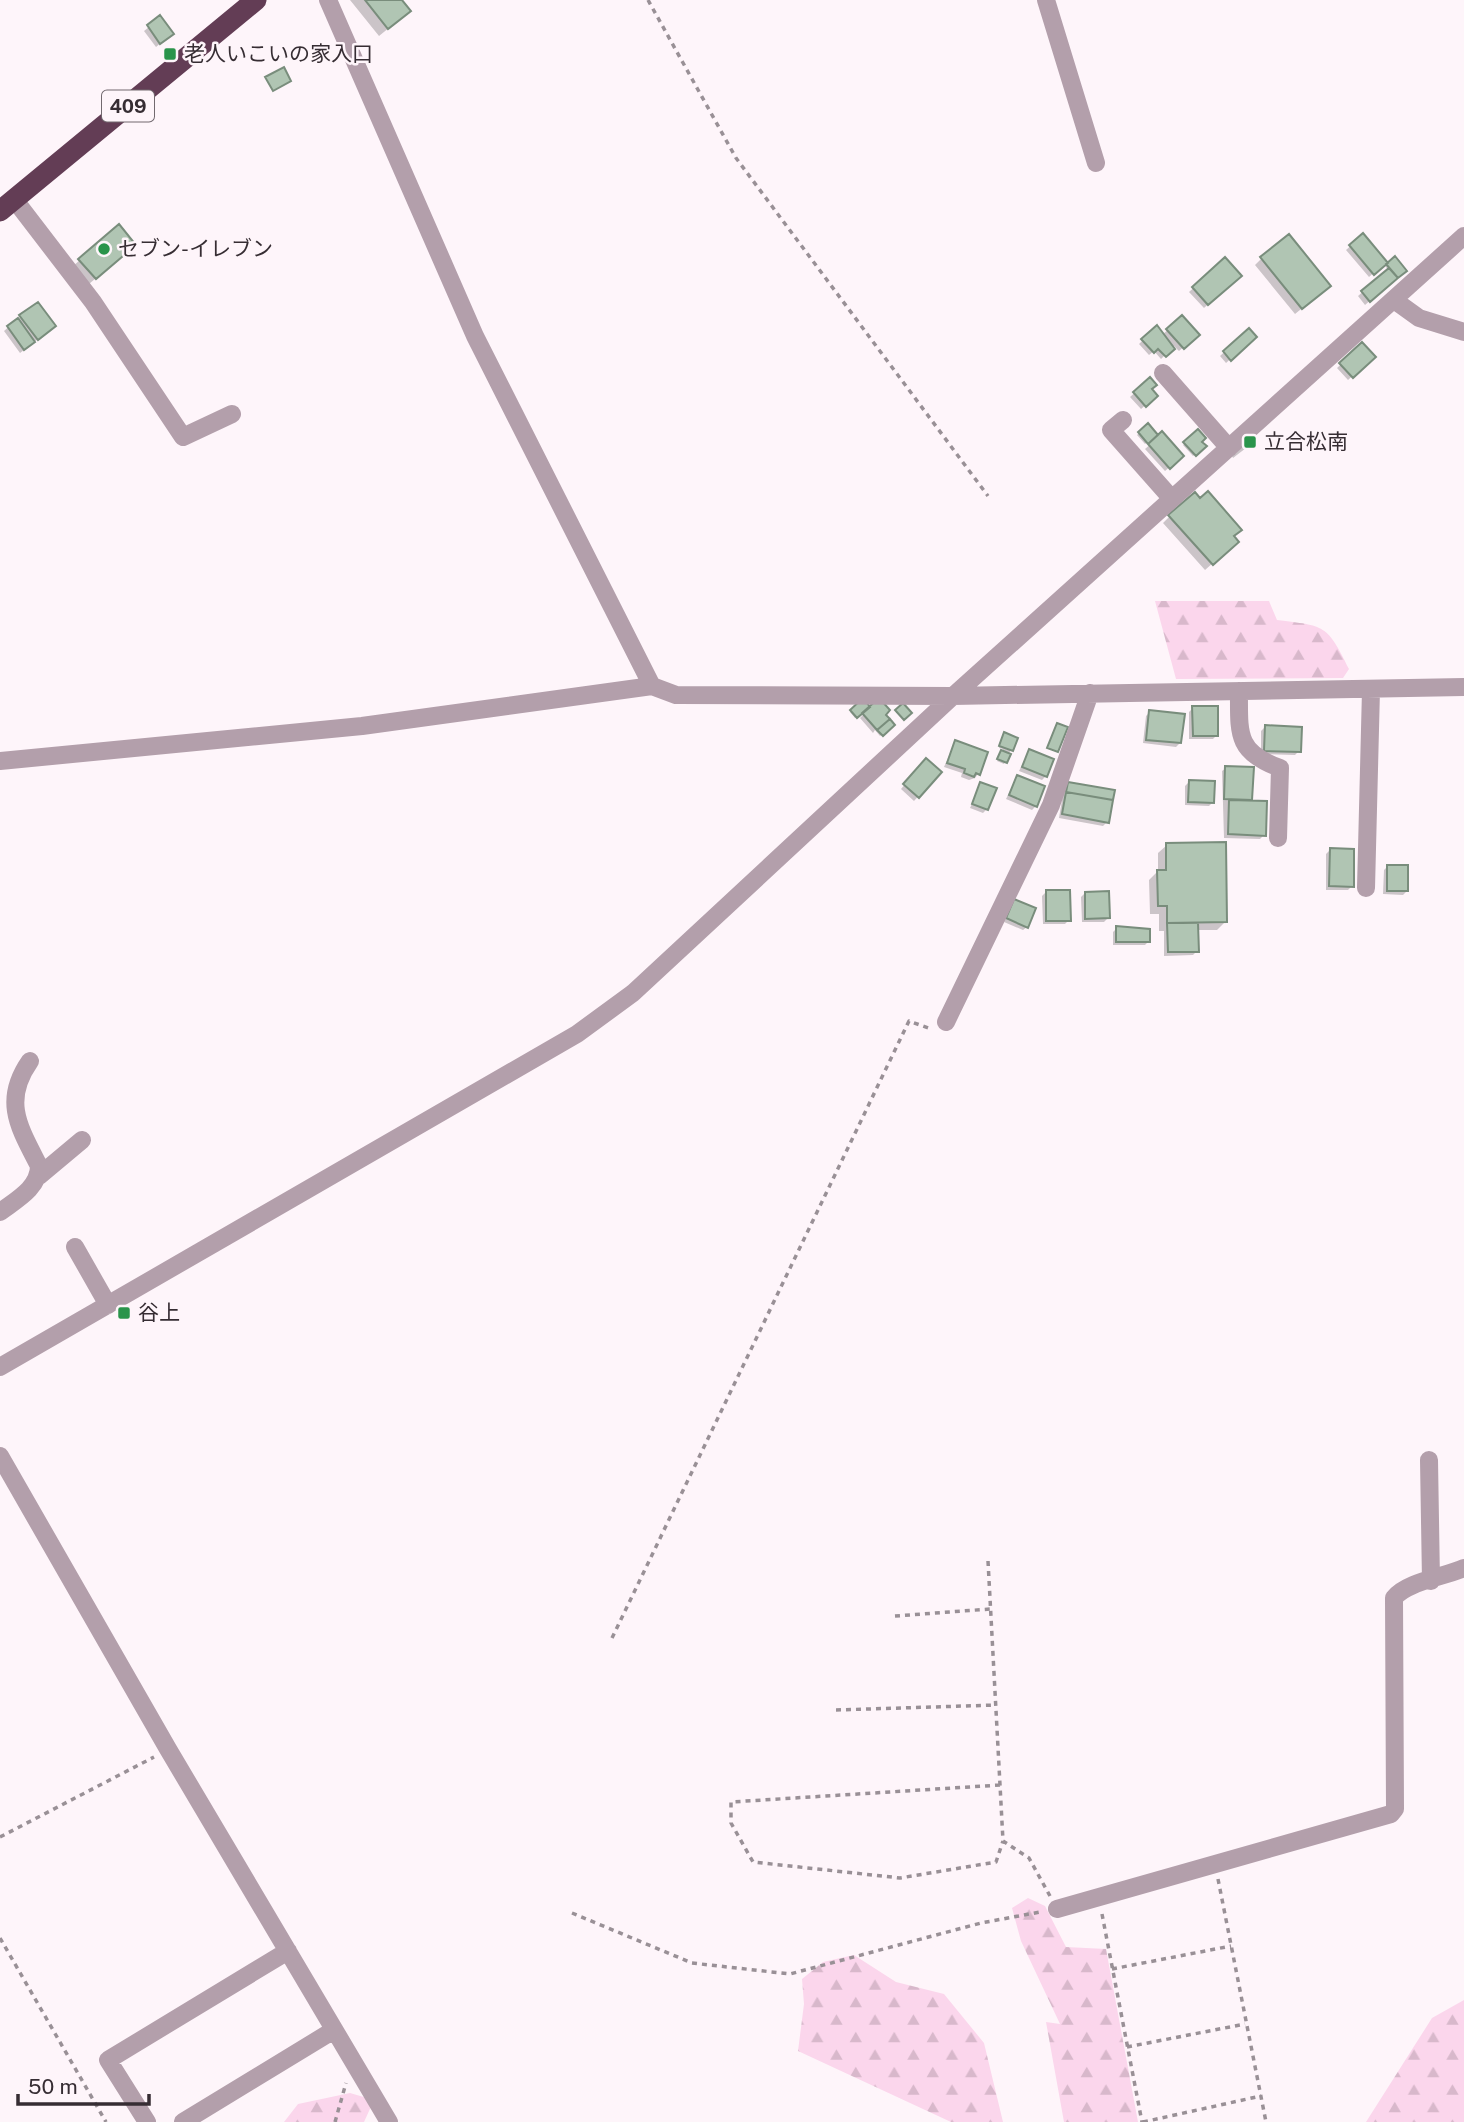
<svg xmlns="http://www.w3.org/2000/svg" width="1464" height="2122" viewBox="0 0 1464 2122" font-family="'Public Sans','Noto Sans JP',sans-serif">
	<defs>
		<pattern id="forest-firs" width="22" height="20" patternUnits="userSpaceOnUse" patternTransform="scale(1.75)"><rect width="22" height="20" fill="#fbd6ec"/><path d="M5 1l3.5 6h-7zM16 11l3.5 6h-7z" fill="#d8b8cb"/></pattern>
	</defs>
	<rect width="100%" height="100%" fill="#fef5fa"/>
	<path fill="url(#forest-firs)" d="M1155,601h114l8,19c48,6 50,4 72,49l-6,9 -167,1z
		M1028,1898l17,8 21,41 40,2 32,173h-74l-18,-100 14,2 -39,-83 -9,-33z
		M854,1955l42,27 48,12 40,49 19,79h-52l-153,-71 6,-47 -2,-25 21,-17z
		M1464,2000v122h-98l66,-104z
		M350,2093l24,7 -10,22h-80l14,-18z"/>
	<path fill="#0003" d="M350,0h50v19l-21,17z
		M160,18l8,19 -12,10 -12,-16z
		M1363,235l25,30 17,5 -40,35 -7,-9 30,-26 -4,-6 -15,13 -23,-27z
		M128,251l-39,33 -16,-18 7,-6z
		M1262,258l60,34 -27,22 -40,-49z
		M1225,260l14,16 -35,32 -15,-16z
		M21,316l29,14 -30,23 -16,-22z
		M1182,317l15,18 -18,16 -5,-5 -13,13 -7,-8 -5,4 -10,-11 18,-17 5,8z
		M1248,330l7,7 -29,26 -6,-7z
		M1362,345l11,12 -25,23 -11,-12z
		M1150,379v10l6,7 -15,13 -11,-12z
		M1147,426l8,9 -10,9 -8,-9z
		M1198,431l6,15 -11,10 -10,-11z
		M1162,434l20,22 -17,15 -20,-22z
		M1244,446l2,2 -13,10 -1,-2z
		M1170,516l60,32 -25,22 -42,-47z
		M862,701l31,24 -13,11 -5,-6 -2,3 -13,-15 8,-8 -2,-2 -11,10 -5,-6z
		M1193,708l24,27 -4,4h-24v-27z
		M1150,712l30,31 -4,4 -33,-4 3,-27z
		M1265,727l34,24 -4,4 -34,-1v-23z
		M1003,735l13,4 -12,25 -7,-3 6,-12 -4,-1z
		M955,742l23,32 -3,4 -6,2 -8,-3 1,-4 -18,-6z
		M1029,751l17,25 -4,4 -23,-9z
		M926,760l14,12 -26,29 -13,-12z
		M1226,768h26l-1,34 13,33 -4,4 -36,-1 -2,-67z
		M1017,777l19,29 -4,4 -26,-11z
		M1189,782l24,20 -4,4 -24,-1v-19z
		M981,784l6,25 -4,4 -13,-5z
		M1068,784l39,38 -4,4 -44,-8 5,-30z
		M1167,845l59,76 -9,9h-20v21l-4,4 -29,1v-25h-5v-17h-9l-1,-34 9,-9v-18z
		M1330,850l22,36 -4,4h-22v-36z
		M1388,866l19,25 -4,4 -20,-1 1,-24z
		M1046,892l23,28 -4,4h-22l-1,-28z
		M1085,893l23,25 -4,4h-22l-1,-25z
		M1011,905l16,22 -4,3 -19,-8z
		M1133,927l-1,4 17,10 -4,4h-32v-13l4,-4z"/>
	<path fill="#b0c5b3" stroke="#798d7c" stroke-width="2" d="M365,0h37l9,11 -23,18z
		M160,15l14,19 -14,10 -13,-19z
		M284,67l7,14 -18,10 -8,-14z
		M119,224l17,21 -40,34 -18,-20z
		M1363,233l25,30 -14,12 -25,-30z
		M1289,234l42,52 -29,23 -42,-52z
		M1395,256l12,15 -9,7 -12,-14z
		M1225,257l17,19 -34,29 -16,-18z
		M1389,268l9,10 -28,24 -9,-11z
		M38,302l18,24 -18,14 -19,-25z
		M1182,315l18,20 -16,14 -18,-20z
		M18,318l17,24 -11,8 -17,-24z
		M1157,325l18,24 -9,8 -8,-8 -4,4 -13,-14z
		M1249,328l8,9 -26,24 -8,-10z
		M1362,342l14,15 -23,21 -14,-15z
		M1150,377l7,8 -5,4 6,7 -12,11 -13,-15z
		M1148,423l10,12 -10,9 -10,-12z
		M1198,429l8,9 -4,4 5,4 -11,10 -13,-14z
		M1162,431l22,25 -14,13 -22,-25z
		M1208,491l34,39 -8,6 5,6 -26,23 -45,-50 27,-23 5,6z
		M863,698l7,9 -13,11 -7,-8z
		M879,698l11,12 -4,5 4,4 -13,11 -15,-17z
		M903,703l9,10 -8,7 -9,-10z
		M1192,706h26v30h-25z
		M1149,710l36,4 -4,29 -35,-3z
		M890,719l5,6 -12,11 -6,-6z
		M1057,723l11,4 -10,25 -11,-4z
		M1265,725l37,2 -1,25 -37,-1z
		M1004,732l14,6 -5,13 -14,-5z
		M955,740l33,12 -8,23 -4,-2 -2,4 -10,-4 1,-4 -18,-6z
		M1029,749l25,10 -7,18 -25,-10z
		M1001,750l10,4 -4,9 -10,-4z
		M926,758l16,14 -23,26 -16,-14z
		M1225,766l29,1 -2,33 -28,-1z
		M1017,775l28,11 -8,21 -28,-12z
		M1189,780l26,1 -1,22 -26,-1z
		M980,782l17,6 -9,22 -16,-6z
		M1068,782l47,8 -2,10 -47,-8z
		M1066,792l47,8 -4,23 -47,-9z
		M1229,800l38,1 -1,35 -38,-2z
		M1226,842l1,80 -60,1v-17h-9l-1,-36h9v-27z
		M1330,848l24,1v38l-25,-1z
		M1387,865h21v26h-21z
		M1046,890h24l1,31h-25z
		M1109,891l1,27 -25,1v-27z
		M1014,899l22,9 -8,20 -22,-10z
		M1167,923h31l1,29h-31z
		M1116,926l34,3v13h-34z"/>
	<g fill="none" stroke-linecap="round" stroke-linejoin="round">
		<path stroke="#999096" stroke-width="3.5" stroke-dasharray="5 5" stroke-linecap="butt" d="M648,0l88,158 252,338
			M988,1561l15,280 26,17 21,38
			M895,1616l95,-7
			M612,1638l297,-617 22,8
			M836,1710l160,-5
			M1000,1785l-269,17v21l22,39 147,16 96,-16 7,-21
			M0,1837l154,-80
			M1218,1879l48,243
			M572,1913l120,50 98,11 191,-51 59,-11
			M1102,1914l40,208
			M0,1938l106,184
			M1112,1969l119,-23
			M1127,2047l118,-23
			M335,2122l11,-39
			M1143,2122l118,-26"/>
		<path stroke="#b39fab" stroke-width="18" d="M328,0l147,336 177,350
			M1046,0l50,163
			M14,199l79,103 90,135 49,-23
			M1394,300l25,18 45,14
			M1163,373l66,75
			M1123,420l-12,10 61,69
			M1239,691c0,43 -3,61 41,77l-2,70
			M0,761l362,-35 290,-40 24,9 277,1 511,-9
			M1366,888l5,-198
			M946,1022l105,-217 39,-112
			M39,1176l43,-36
			M0,1212c16,-12 39,-24 39,-46 -20,-39 -37,-65 -9,-105
			M75,1247l33,58
			M0,1367l577,-333 56,-41 320,-297 511,-460
			M0,1456l168,293 221,373
			M1429,1460l2,121
			M1057,1909l334,-95 4,-5 -1,-211c12,-16 50,-21 70,-30
			M147,2122l-39,-62 180,-109
			M183,2122l151,-92"/>
		<path stroke="#633d55" stroke-width="21" d="M0,211l256,-211"/>
	</g>
	<g fill="#2a944b" stroke="#fef5fa" stroke-width="2.5">
		<rect x="163" y="47" width="14" height="14" rx="3.5"/>
		<circle cx="104" cy="249" r="7"/>
		<rect x="1243" y="435" width="14" height="14" rx="3.5"/>
		<rect x="117" y="1306" width="14" height="14" rx="3.5"/>
	</g>
	<g text-anchor="middle" stroke-width="5" stroke-linejoin="round" paint-order="stroke">
		<rect fill="#fef5fa" stroke="#72696f" stroke-width="2" x="102" y="90.5" width="52" height="31" rx="5"/>
		<g font-size="19" font-weight="bold" fill="#362d33">
			<text x="128" y="113">409</text>
		</g>
		<g font-size="21" fill="#362d33" stroke="#fef5fa" text-anchor="start">
			<text x="184" y="61">老人いこいの家入口</text>
			<text x="118" y="256">セブン-イレブン</text>
			<text x="1264" y="449">立合松南</text>
			<text x="138" y="1320">谷上</text>
		</g>
	</g>
	<path d="M18 2094v10h131v-10" fill="none" stroke="#362d33" stroke-width="3.5"/>
	<text x="28" y="2094" font-size="21" fill="#362d33" stroke="#fef5fa" stroke-width="5" paint-order="stroke">50 m</text>
</svg>
